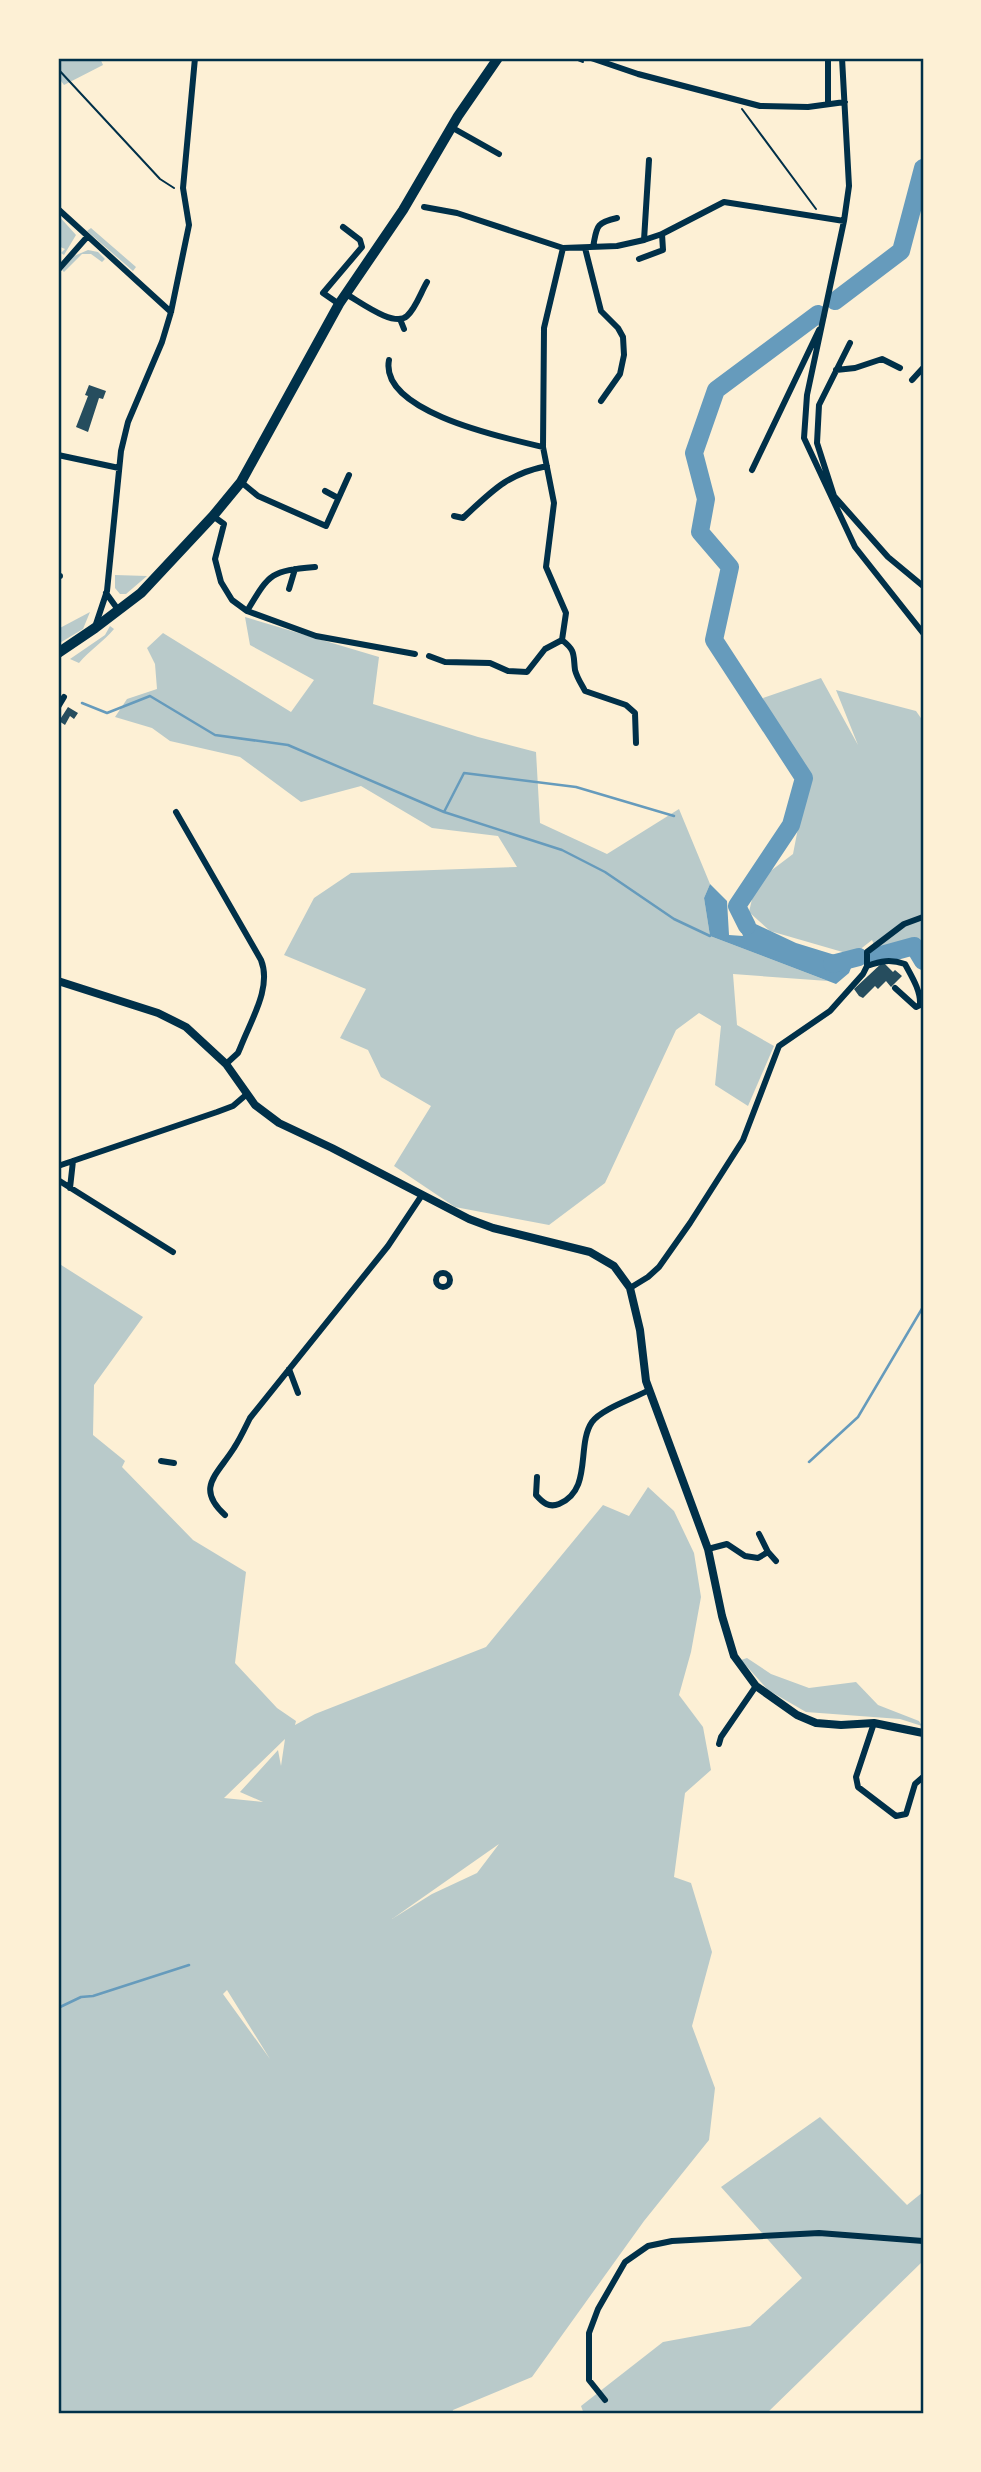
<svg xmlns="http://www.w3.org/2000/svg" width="981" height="2472" viewBox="0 0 981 2472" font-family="Figtree,sans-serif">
	<rect width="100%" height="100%" fill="#fdf0d5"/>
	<path fill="#b9caca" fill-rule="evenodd" d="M58,58h42l3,7 -39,20 -6,-8z
		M58,215l18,20 -12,20 -3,-2 4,-4 -7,-3z
		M91,228l45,39 -3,4 -46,-40z
		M88,250l10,2 7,7 -3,3 -11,-8h-9l-18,18 -2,-2 12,-14z
		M115,575l32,1 -21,18h-6l-5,-6z
		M90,612l-7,17 -25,15v-15z
		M245,617l134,40 -6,47 105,33 58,15 4,71 67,31 72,-45 31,75 -6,14 6,38 118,45 -95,-7 4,51 37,21 -26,60 -33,-21 6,-59 -22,-13 -23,17 -71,153 -56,42 -94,-18 -61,-41 37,-60 -50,-29 -13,-27 -28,-12 26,-49 -82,-34 30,-57 37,-25 166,-6 -19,-31 -66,-8 -71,-42 -60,16 -61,-45 -70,-16 -18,-13 -37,-11 12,-18 30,-10 -2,-25 -8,-16 16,-15 128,79 23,-32 -64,-35z
		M110,626l4,3c-11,13 -24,21 -35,34l-9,-4 35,-24z
		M821,678l37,67 -22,-55 80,21 7,10v229l-44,5 -7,-15 -19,15 -83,-24 -21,-19 7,-30 37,-28 12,-62 -42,-94z
		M58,1263l85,54 -49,68 -1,50 32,26 -3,6 71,73 53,32 -11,91 42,45 19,13 -1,4 20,-11 171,-67 117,-142 26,11 19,-29 26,24 20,42 7,44 -10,55 -12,43 24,32 8,43 -26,23 -11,84 17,6 21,69 -20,74 23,62 -6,52 -65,81 -112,156 -79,33 -1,4h-394zM285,1739l-4,27 -3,-16 -38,42 23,10 -39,-4zM499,1844l-22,29 -45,21 -40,25zM227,1990l43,69 -47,-65z
		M747,1658l24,16 38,14 47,-6 22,23 41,16 3,5 -22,-7 -94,-7 -38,-22 -27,-30z
		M820,2117l87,88 16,-13v69l-157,153h-182l-3,-8 82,-64 87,-16 52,-48 -81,-91z"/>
	<path fill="#669bbc" d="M710,884l17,17 2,34 14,1 -7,-19 1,-11 8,13 51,24 39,12 20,3 -6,15 -13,11 -126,-48 -6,-38z"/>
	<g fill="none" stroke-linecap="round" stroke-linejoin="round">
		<path stroke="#669bbc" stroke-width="2.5" d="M82,703l25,10 43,-17 65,39 73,10 156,67 118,38 43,22 69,47 36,17
			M444,812l20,-39 112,14 98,29
			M809,1462l49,-45 65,-110
			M58,2008l23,-11 12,-1 96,-31"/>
		<path stroke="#669bbc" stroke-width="18" d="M835,301l66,-50 22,-83
			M747,926l-10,-20 54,-81 13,-47 -90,-138 16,-73 -30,-35 6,-33 -12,-46 22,-63 102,-76
			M874,957l40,-11 9,15
			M832,964l27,-7"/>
	</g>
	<path fill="#264d5e" d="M89,385l17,6 -3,8 -4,-1 -11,34 -12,-5 12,-31 -3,-1z
		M68,707l10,6 -4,6 -4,-3 -5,9 -6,-4z
		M883,962l10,10 2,-2 7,6 -11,11 -5,-6 -8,8 -3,-3 -12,12 -4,-2 -5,-7z"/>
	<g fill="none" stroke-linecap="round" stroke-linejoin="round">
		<path stroke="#003049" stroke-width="2" d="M573,58l10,4
			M58,69l102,110 14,9
			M742,109l74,100"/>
		<path stroke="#003049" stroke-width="6" d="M591,58l47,16 122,32 48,1 37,-5
			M842,58l7,128 -5,35 -37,174 -3,43 51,109 68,86
			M828,103v-45
			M451,127l48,27
			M424,207l33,6 106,35 54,-2 27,-6 18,-6 62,-32 120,19
			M58,209l113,103
			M644,240l5,-80
			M593,247c4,-20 2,-24 24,-29
			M585,248l16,63 17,17 5,9 1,18 -4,19 -19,27
			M639,259l24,-9 -1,-16
			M58,270l29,-33
			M346,294c13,7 48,34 61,22 9,-8 14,-24 20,-34
			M339,304l-16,-11 39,-46 -2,-7 -17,-13
			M400,319l4,10
			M389,360c-10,52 116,78 154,87
			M836,370l19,-2 27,-9 18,9
			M912,380l11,-12
			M58,455l61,13
			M752,470l67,-140
			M241,482l17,14 68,30 23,-51
			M325,491l13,7
			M834,496l-17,-53 2,-38 31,-62
			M834,496l54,61 35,29
			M213,516l11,8 -9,35 6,23 11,18 15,11 69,25 99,18
			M454,516l9,2c29,-27 44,-44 84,-52
			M58,576h2
			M289,589l6,-20
			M106,593l13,18
			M247,611c23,-38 23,-40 68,-44
			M95,627l12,-36 14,-140 7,-29 34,-80 9,-30 18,-87 -6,-37 12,-130
			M562,640l4,-27 -20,-46 8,-64 -11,-56 1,-119 19,-80
			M562,640c14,11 11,14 13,30 2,8 7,15 10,21l41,14 9,8 1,30
			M429,656l16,6 45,1 18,8 19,1 18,-23 17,-9
			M58,707l6,-10
			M176,812l85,148c11,27 -10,60 -20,86l-3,7 -12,11
			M867,966c14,-5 23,-7 38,-2 7,13 16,27 15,41l-4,2 -21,-19
			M58,1166l159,-54 16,-6 14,-12
			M58,1180l115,72
			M70,1188l3,-27
			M436 1280a7 7 0 1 1 14 0a7 7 0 1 1-14 0Z
			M630,1288l18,-11 11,-10 31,-44 53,-83 36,-94 51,-35 33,-37 4,-8v-14l37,-28 19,-7
			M289,1369l9,24
			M161,1461l13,2
			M537,1477l-1,18c7,8 13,13 23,9 34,-14 17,-59 33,-82 9,-13 43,-24 57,-32
			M225,1515c-30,-27 -8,-40 9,-67 6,-9 11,-20 16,-30l138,-172 34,-51
			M759,1534l9,18 8,9
			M708,1549l19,-5 18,12 13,2 10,-6
			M874,1723l-18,54 2,10 38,29 10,-2 9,-30 8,-7
			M719,1744l2,-7 35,-51
			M605,2400l-16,-20v-47l9,-24 27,-47 23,-16 24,-5 147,-8 104,8"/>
		<path stroke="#003049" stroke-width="8" d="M58,981l100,32 28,14 40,37 29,41 24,18 53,25 137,71 24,9 97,24 24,14 16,22 10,42 6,51 62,168 14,67 12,40 22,30 41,29 19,8 25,2 33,-2 49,10"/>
		<path stroke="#003049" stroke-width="10" d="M58,653l37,-25 46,-35 72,-77 28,-34 98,-178 64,-94 55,-94 40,-58"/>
	</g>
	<rect width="981" height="2472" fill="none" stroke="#fdf0d5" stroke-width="119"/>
	<rect x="60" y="60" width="862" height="2352" fill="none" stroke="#003049" stroke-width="2.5"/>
</svg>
